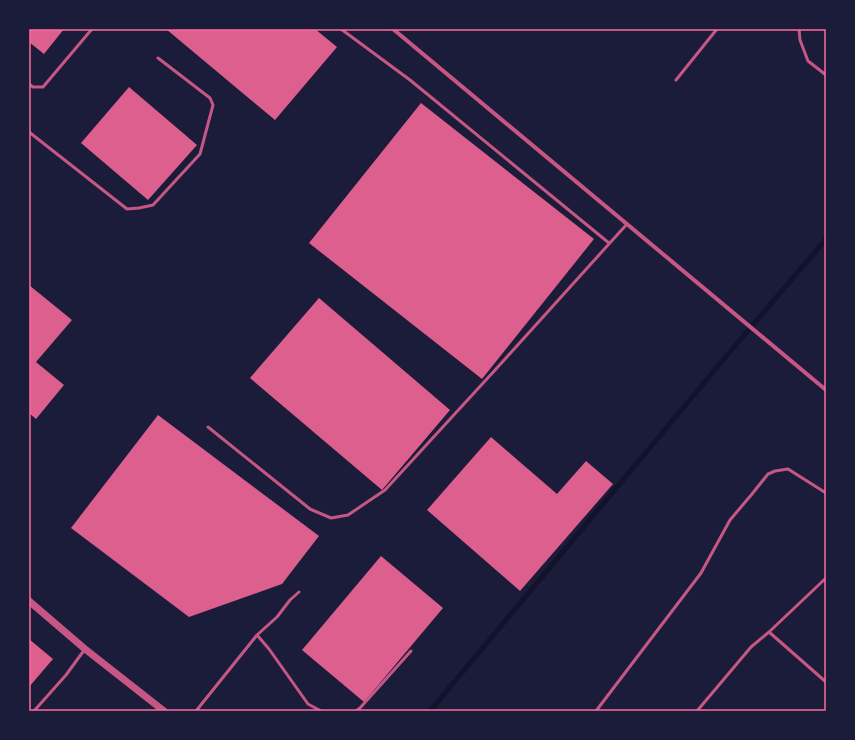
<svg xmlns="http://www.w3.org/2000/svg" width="855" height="740" viewBox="0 0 855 740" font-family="Ubuntu,sans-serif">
	<rect width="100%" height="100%" fill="#1b1b3a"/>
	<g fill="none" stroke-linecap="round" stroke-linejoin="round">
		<path stroke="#12122b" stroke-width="5" d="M430,711l304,-364 92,-108"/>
	</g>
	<path fill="#dd5f8e" d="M29,29h35l-20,25 -15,-12z
		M166,29h149l22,18 -62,73z
		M129,87l68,58 -49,55 -67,-57z
		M421,103l173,136 -112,140 -173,-136z
		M29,285l43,35 -36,42 28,23 -28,34 -7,-6z
		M319,298l131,112 -68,80 -132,-112z
		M158,415l161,121 -37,48 -93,33 -118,-89z
		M491,437l66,57 29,-33 27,23 -93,107 -93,-81z
		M381,556l62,52 -79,94 -62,-52z
		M29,639l24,20 -24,28z"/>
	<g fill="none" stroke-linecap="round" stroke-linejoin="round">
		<path stroke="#c65784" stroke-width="3" d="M341,29l69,51 199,163
			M799,29l1,11 8,21 18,14
			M676,80l41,-51
			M29,84l4,3h10l49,-58
			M29,132l98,77 12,-1 14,-3 47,-51 13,-49 -3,-7 -52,-40
			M208,427l102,82 21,9 17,-3 37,-25 111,-121 131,-145
			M769,632l57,-54
			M257,635l20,-18 13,-17 9,-8
			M34,711l32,-36 19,-26
			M196,711l61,-76 12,14 39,55 13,7
			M356,711l4,-3 51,-57
			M596,711l105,-138 29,-53 22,-26 16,-20 7,-3 13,-2 38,24
			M697,711l54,-64 18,-15 57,50"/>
		<path stroke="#c65784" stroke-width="4" d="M393,29l433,361"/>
		<path stroke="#c65784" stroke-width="7" d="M29,601l56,48 79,62"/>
	</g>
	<rect width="855" height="740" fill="none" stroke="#1b1b3a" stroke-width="60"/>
	<rect x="30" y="30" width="795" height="680" fill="none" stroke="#ff6b9d" stroke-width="1.5"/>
</svg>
